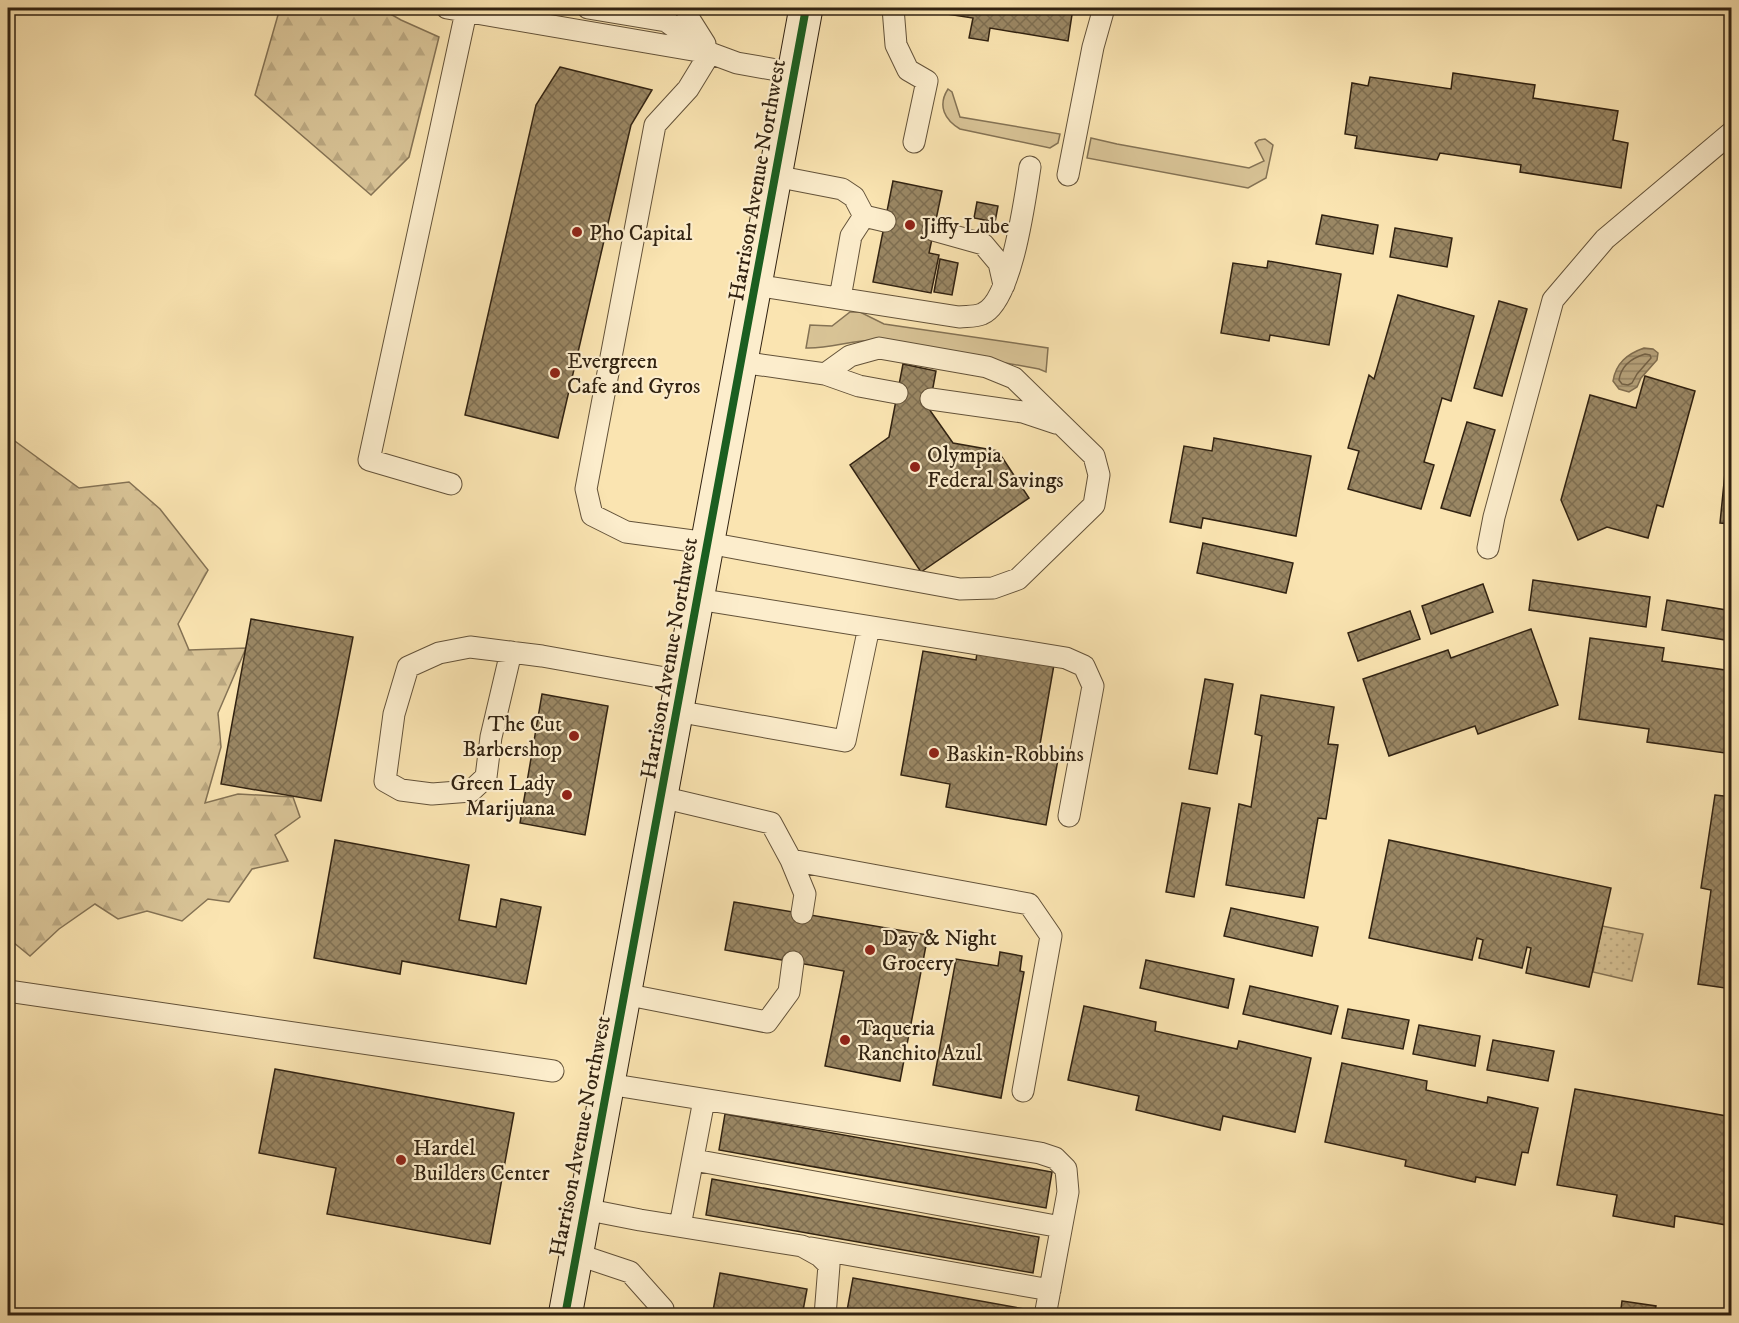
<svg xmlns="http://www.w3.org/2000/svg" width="1739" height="1323" viewBox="0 0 1739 1323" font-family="'IM FELL DW Pica',serif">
	<defs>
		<pattern id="forest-firs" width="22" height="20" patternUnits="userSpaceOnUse" patternTransform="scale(1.5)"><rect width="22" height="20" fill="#d8c396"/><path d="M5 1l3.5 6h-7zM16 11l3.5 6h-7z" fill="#baa780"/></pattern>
		<pattern id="park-dots" width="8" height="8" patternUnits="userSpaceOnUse" patternTransform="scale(1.5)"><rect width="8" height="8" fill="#d8c396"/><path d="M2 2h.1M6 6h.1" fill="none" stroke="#baa780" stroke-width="1.8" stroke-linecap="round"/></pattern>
		<pattern id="water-rules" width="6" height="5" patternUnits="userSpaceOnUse" patternTransform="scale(1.5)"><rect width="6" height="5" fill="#b6a27b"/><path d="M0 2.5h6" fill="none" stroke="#958463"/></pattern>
		<pattern id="building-cross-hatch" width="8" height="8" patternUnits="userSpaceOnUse" patternTransform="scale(1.5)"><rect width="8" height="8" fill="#9a8764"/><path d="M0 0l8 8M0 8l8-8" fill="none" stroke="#7e6e51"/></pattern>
	</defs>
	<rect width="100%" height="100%" fill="#fae4b1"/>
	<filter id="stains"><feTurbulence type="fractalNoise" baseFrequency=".00333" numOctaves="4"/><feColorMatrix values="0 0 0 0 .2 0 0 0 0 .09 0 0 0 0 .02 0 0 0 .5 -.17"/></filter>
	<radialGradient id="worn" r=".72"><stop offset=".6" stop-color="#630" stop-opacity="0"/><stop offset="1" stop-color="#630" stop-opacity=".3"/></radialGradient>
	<path fill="#d8c396" stroke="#847254" stroke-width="1.5" d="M948,89l4,3 8,25 100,17 -2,9 -8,5 -90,-19c-15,-9 -23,-23 -12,-40z
		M1091,138l26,6 132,24 15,-7 -9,-18 4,-3 6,-1 8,6 -7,33 -18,10 -161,-30z
		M850,312h10l24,12 164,24 -2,24 -7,-3 -159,-29c-26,-1 -49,9 -74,8l4,-23 22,1z"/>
	<path fill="url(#forest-firs)" stroke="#847254" stroke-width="1.5" d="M280,8h100l21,12 38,17 -30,120 -38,38 -116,-100z
		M8,436l71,52 50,-6 31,27 48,61 -30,54 11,26 57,-2 -28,65 3,34 -16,56 33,-9 55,3 7,20 -25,18 13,26 -36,8 -23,33 -21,-3 -26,22 -35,-10 -29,8 -23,-15 -36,25 -29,27 -22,-18z"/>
	<path fill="url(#park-dots)" stroke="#847254" stroke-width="1.5" d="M1602,926l41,8 -11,47 -39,-9z"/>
	<path fill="url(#water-rules)" stroke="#816f51" stroke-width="1.5" d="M1644,348l9,1 5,4 -1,7 -16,18 -4,9 -8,5 -10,-3 -6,-8c3,-18 14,-27 31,-33z"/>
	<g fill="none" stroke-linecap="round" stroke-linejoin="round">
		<path stroke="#746246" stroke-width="1.5" d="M1645,354l5,1 1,3 -14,16 -5,9 -4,2 -6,-1 -3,-4c2,-14 13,-22 26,-26z"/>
	</g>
	<path fill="url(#building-cross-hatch)" stroke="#312211" stroke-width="1.5" d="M908,8h165l-5,33 -78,-13 -2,13 -19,-3 4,-20z
		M560,67l92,23 -21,35 -73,313 -93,-23 71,-310z
		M1453,73l82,12 -2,13 85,13 -5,29 15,3 -7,45 -101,-16 1,-7 -81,-12 -3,7 -82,-12 2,-12 -12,-2 7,-51 16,3 2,-9 81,12z
		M893,181l49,10 -13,62 10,2 -8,38 -58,-11z
		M977,202l21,4 -3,16 -21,-4z
		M1322,215l56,10 -5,29 -57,-10z
		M1395,228l57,10 -5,29 -57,-10z
		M940,259l18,4 -6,32 -18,-3z
		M1268,261l73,13 -12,71 -59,-10 -1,6 -48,-8 12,-70 34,5z
		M1398,295l76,21 -23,85 -9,-3 -18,64 10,3 -13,44 -73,-20 11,-38 -11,-3 21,-73 5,4z
		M1499,301l28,8 -25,87 -28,-8z
		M903,364l33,7 -7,38 24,34 45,8 31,47 -108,74 -71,-107 39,-28z
		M1645,376l50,15 -32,116 -6,-2 -9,33 -41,-11 -29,13 -17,-40 29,-105 46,13z
		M1467,422l28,8 -25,86 -29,-8z
		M1214,438l97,18 -15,80 -93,-18 -2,10 -31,-6 14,-76 28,5z
		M1728,443h4v81l-12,-1z
		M1203,543l90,20 -7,30 -89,-20z
		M1533,580l117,17 -4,30 -117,-17z
		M1483,584l10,28 -62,22 -9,-28z
		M1667,600l65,11v30l-70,-11z
		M1410,611l10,28 -62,22 -10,-28z
		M251,619l102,18 -32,164 -100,-17z
		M1531,629l27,76 -80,29 -3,-8 -86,30 -26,-77 85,-29 3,8z
		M1590,638l74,10 -2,13 70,10v83l-85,-12 2,-13 -70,-10z
		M978,646l77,13 -16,91 20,4 -13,71 -100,-18 4,-23 -49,-9 22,-124 53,9z
		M1205,679l28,5 -16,90 -28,-5z
		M542,694l66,12 -23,129 -65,-12z
		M1261,695l73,12 -6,37 10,1 -12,74 -8,-1 -14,80 -78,-13 13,-81 12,3 11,-71 -7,-2z
		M1715,795l17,2v192l-34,-5 13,-94 -10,-2z
		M1182,803l28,5 -16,89 -28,-5z
		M335,840l134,25 -10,55 37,7 5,-28 40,8 -15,77 -124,-23 -2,13 -86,-16z
		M1389,840l222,48 -22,99 -63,-14 5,-25 -4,-1 -5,21 -43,-10 4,-18 -6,-2 -5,22 -103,-22z
		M734,902l194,33 -28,146 -75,-15 19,-95 -119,-21z
		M1231,908l87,19 -6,29 -88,-20z
		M1000,952l22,4 -2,15 4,1 -23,126 -68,-13 23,-126 42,7z
		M1146,960l88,19 -6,29 -88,-20z
		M1250,986l88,20 -7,28 -88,-20z
		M1084,1006l72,16 -1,9 82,18 2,-8 72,17 -16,74 -72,-16 -3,14 -84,-20 3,-14 -71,-16z
		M1348,1009l61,11 -6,29 -61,-11z
		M1419,1025l61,11 -5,30 -62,-12z
		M1493,1040l61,11 -6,30 -61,-11z
		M1342,1063l85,18 -1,9 61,13 1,-6 50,11 -10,45 -6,-1 -7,33 -39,-8 -1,5 -70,-16 1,-6 -81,-18z
		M275,1069l239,44 -24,131 -163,-30 9,-46 -77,-15z
		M1575,1089l157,28v109l-57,-10 -1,11 -61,-11 4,-21 -60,-10z
		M725,1114l327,58 -6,36 -327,-58z
		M712,1179l327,58 -6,36 -327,-58z
		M720,1273l87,16 -5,27h-90z
		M853,1278l183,33 -1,5h-189z
		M1622,1301l34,5 -2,10h-34z"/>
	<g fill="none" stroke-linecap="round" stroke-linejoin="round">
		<g stroke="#635239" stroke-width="23">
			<path id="service" d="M447,8l263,45
				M588,8l78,13 40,29
				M688,8v9l17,27
				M893,8l3,37 12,25 19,11 -13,61
				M1068,175l25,-128 11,-39
				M775,176l67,13 12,8 10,19 21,5
				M933,230l50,14 16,19 5,22
				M755,285l204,32c7,-1 16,0 23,-3 30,-12 43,-116 48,-147
				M840,298l11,-62 13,-20
				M741,362l84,12 25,-18 29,-8 108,19 27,11 80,78 5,19 -5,30 -76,74 -25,9 -33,1 -252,-46 -82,-11 -34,-17 -6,-26 69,-364 33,-36 22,-36 27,10 57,10
				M825,374l34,12 38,7
				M931,399l92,13 33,11
				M451,484l-82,-24 97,-448
				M1488,548l6,-31 59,-217 52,-61 127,-107
				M697,599l369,59 18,8 9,20 -24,130
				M511,652l-20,85 -5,40 -15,14 -39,3 -31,-4 -16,-9 9,-67 14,-47 31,-14 31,-6 72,9 140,25
				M676,711l169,30 24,-114
				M661,797l110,26 20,37 238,44 22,32 -28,155
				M791,860l14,34 -3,19
				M8,991l545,80
				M624,994l143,28 22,-30 4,-30
				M608,1084l432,69 15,5 11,11 2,23 -23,124
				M694,1160l367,67
				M584,1209l56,11 162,26 18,10 9,9 -4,51
				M680,1226l24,-126
				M811,1248l239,42
				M576,1254l54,18 33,37 -2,7"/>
		</g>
		<g stroke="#312211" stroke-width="35">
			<path id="secondary" d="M565,1316l241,-1308"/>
		</g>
		<use href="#service" stroke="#fcedcc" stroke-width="21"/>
		<use href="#secondary" stroke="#fcedcc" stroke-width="33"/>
		<g stroke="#fcedcc" stroke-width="11">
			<path id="cycleway" d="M565,1316l241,-1308"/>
		</g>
		<use href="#cycleway" stroke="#1b5e20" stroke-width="8"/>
	</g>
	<g fill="#8f2418" stroke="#fcedcc" stroke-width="2">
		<circle cx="910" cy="225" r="6"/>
		<circle cx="577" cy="232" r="6"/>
		<circle cx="555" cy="373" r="6"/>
		<circle cx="915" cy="467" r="6"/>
		<circle cx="574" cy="736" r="6"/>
		<circle cx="934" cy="753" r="6"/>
		<circle cx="567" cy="795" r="6"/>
		<circle cx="870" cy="950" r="6"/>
		<circle cx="845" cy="1040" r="6"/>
		<circle cx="401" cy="1160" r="6"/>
	</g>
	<g text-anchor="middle" stroke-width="4.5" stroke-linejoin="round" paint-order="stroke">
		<g font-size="22" fill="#312211" stroke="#fcedcc">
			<text transform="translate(756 180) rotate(-80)" y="8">Harrison Avenue Northwest</text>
			<text transform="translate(668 658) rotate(-80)" y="8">Harrison Avenue Northwest</text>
			<text transform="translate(579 1136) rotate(-79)" y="8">Harrison Avenue Northwest</text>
		</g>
		<g font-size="22" fill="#312211" stroke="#fcedcc" text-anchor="start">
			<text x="922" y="233">Jiffy Lube</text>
			<text x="589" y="240">Pho Capital</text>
			<text x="567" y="368">Evergreen<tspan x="567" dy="25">Cafe and Gyros</tspan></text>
			<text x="927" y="462">Olympia<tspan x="927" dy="25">Federal Savings</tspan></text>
			<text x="562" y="731" text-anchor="end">The Cut<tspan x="562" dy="25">Barbershop</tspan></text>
			<text x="946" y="761">Baskin-Robbins</text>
			<text x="555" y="790" text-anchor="end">Green Lady<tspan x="555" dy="25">Marijuana</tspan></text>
			<text x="882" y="945">Day &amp; Night<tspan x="882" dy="25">Grocery</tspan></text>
			<text x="857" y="1035">Taqueria<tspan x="857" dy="25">Ranchito Azul</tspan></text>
			<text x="413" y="1155">Hardel<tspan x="413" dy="25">Builders Center</tspan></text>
		</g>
	</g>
	<rect width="1739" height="1323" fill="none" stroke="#fae4b1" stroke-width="30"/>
	<rect x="9" y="9" width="1721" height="1305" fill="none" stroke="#312211" stroke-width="3"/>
	<rect x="15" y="15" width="1709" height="1293" fill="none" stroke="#312211" stroke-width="1.5"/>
	<rect width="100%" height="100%" filter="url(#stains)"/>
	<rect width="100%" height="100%" fill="url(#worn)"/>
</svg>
